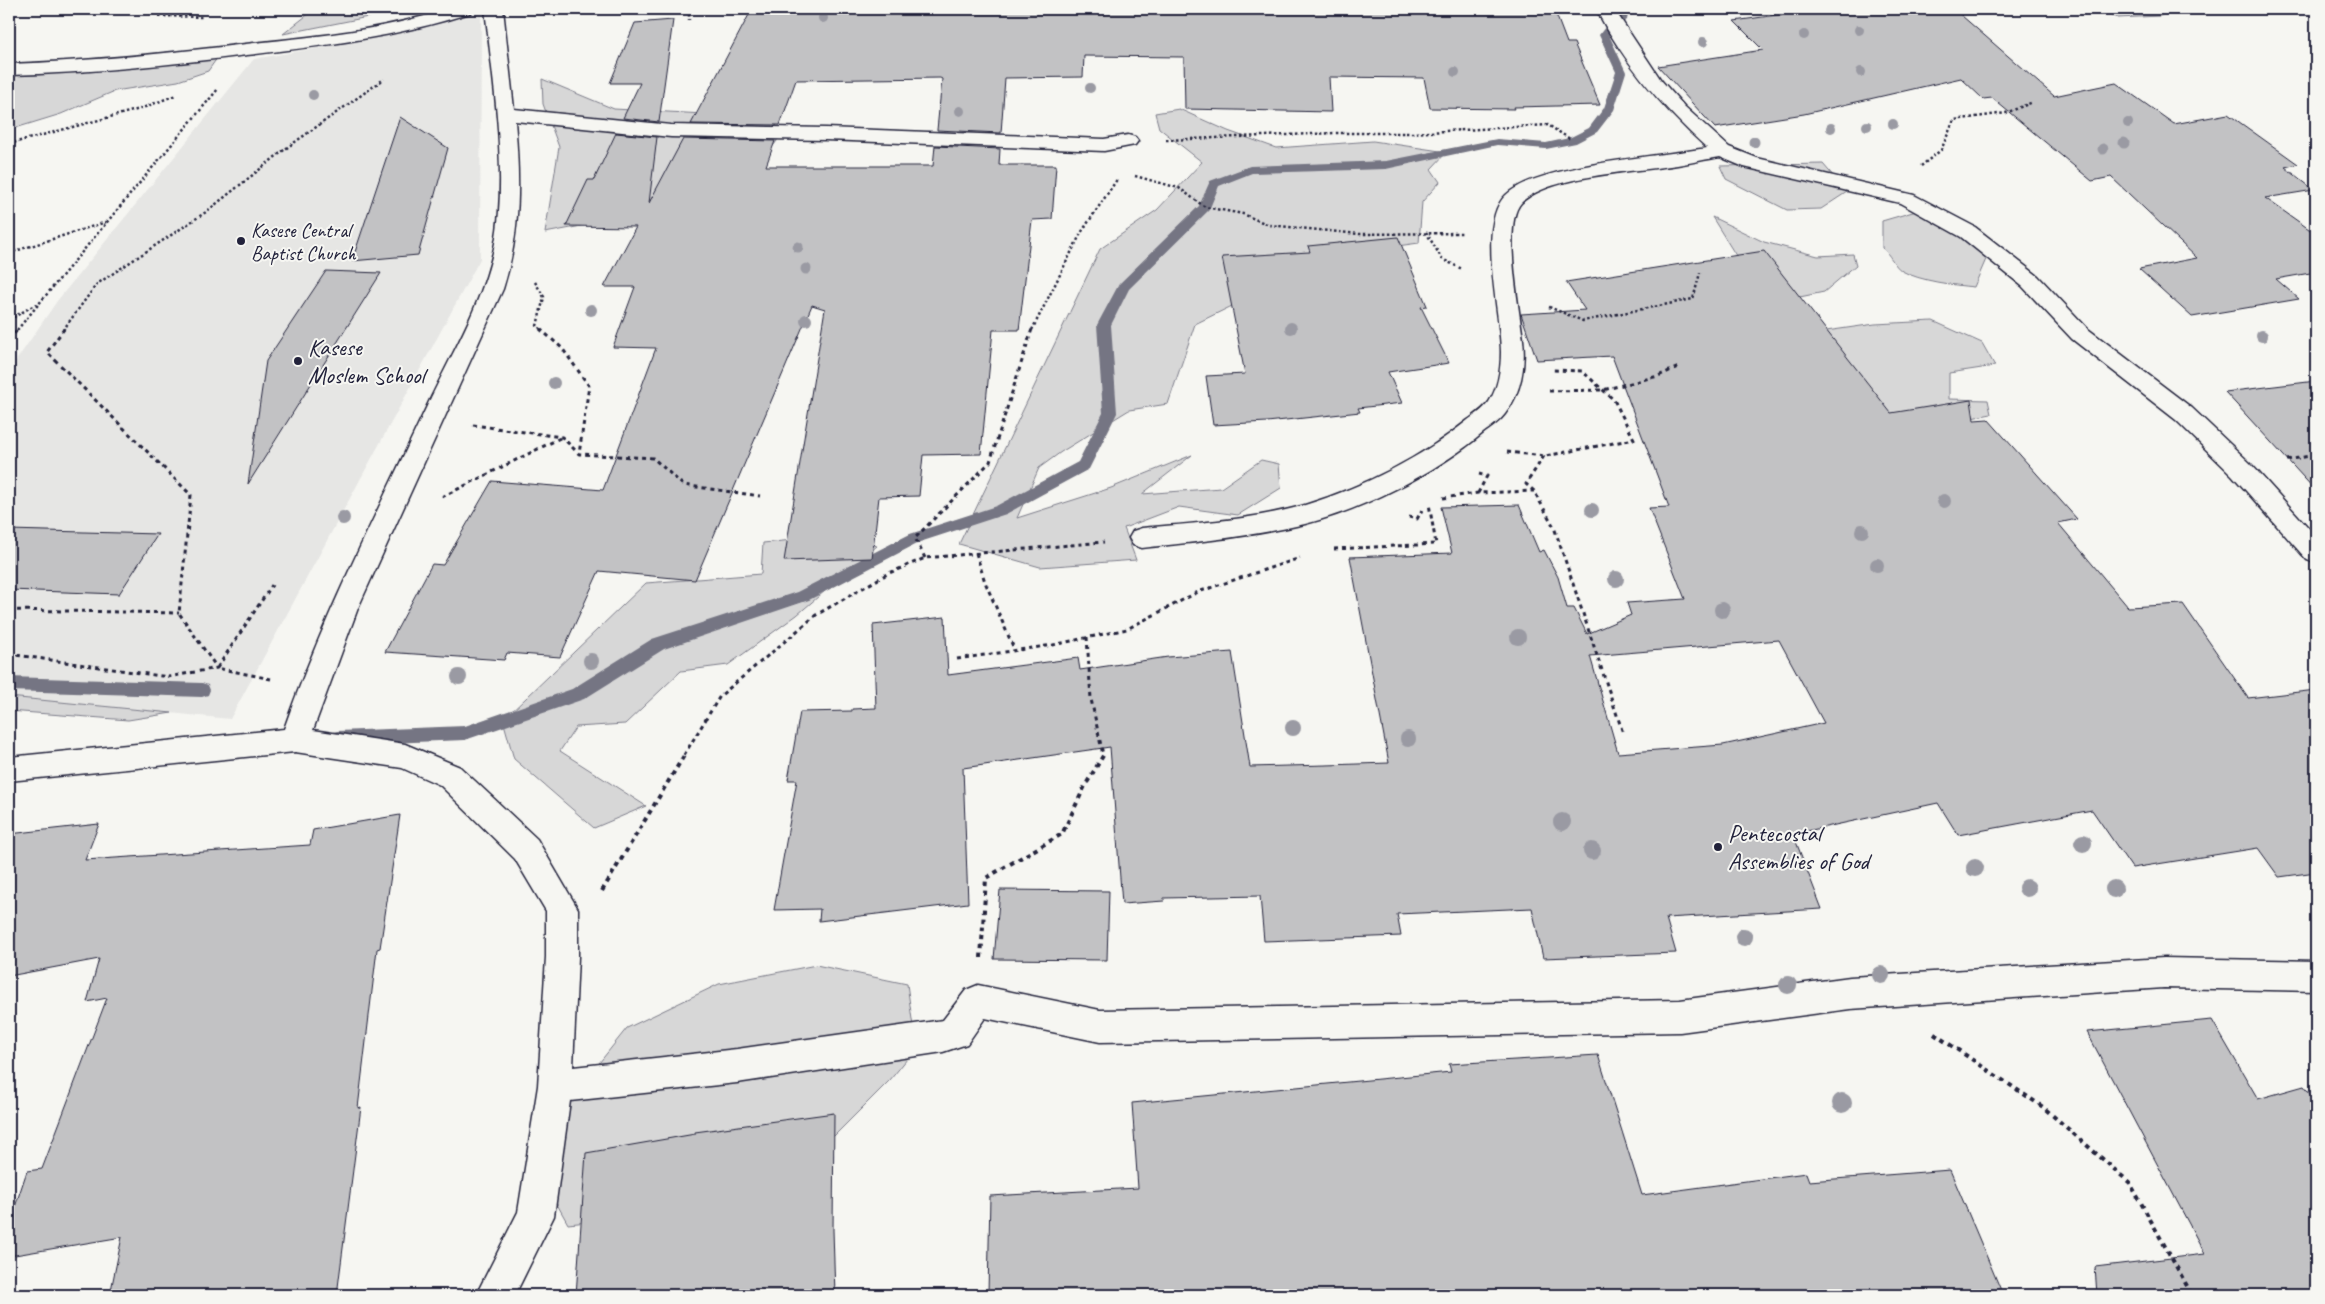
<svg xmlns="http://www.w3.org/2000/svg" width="2325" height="1304" viewBox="0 0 2325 1304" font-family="Caveat,sans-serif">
	<rect width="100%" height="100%" fill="#f6f6f2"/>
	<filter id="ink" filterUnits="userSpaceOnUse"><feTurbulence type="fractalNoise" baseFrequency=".02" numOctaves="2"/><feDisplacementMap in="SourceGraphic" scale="10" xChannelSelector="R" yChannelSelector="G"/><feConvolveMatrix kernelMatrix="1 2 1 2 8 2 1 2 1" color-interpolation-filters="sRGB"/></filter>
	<g filter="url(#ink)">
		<path fill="#e6e6e4" d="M467,9h14l-1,250 -250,460 -221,-22v-326l48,-70 197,-242 75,-13 101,-25z"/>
		<path fill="#d7d7d7" stroke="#7c7c89" d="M315,9h93l-125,25z
			M2098,9h74l-12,7 -42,2z
			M222,51l-14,20 -30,10 -63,10 -54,23 -52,16v-64z
			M542,79l72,30 162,9 1,23 -29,37 -130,41 -73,14 14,-86 -16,-43z
			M1179,109l49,22 48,17 97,-7 74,11 -16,17 9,13 -18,20 -3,41 -102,14 -85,49 -37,18 -27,80 -39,6 -68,42 -22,16 -22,50 94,-30 81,-33 -50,39 79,-6 40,-28 18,4 2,24 -43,27 -59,-8 -55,21 12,32 -96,7 -81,-23 141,-295 57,-39 45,-48 -43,-34 -4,-15z
			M1823,164l24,28 -26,17 -34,1 -61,-31 -6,-13z
			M1923,209l70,34 -19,44c-21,-2 -54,-6 -72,-16 -8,-5 -12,-17 -20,-23v-27z
			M1712,217l52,25 54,14 35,-2 3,11 -32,27 -58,12z
			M1933,321l49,22 13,23 -46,7v26l39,1 3,14 -127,26 -73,-104 84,-12z
			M843,535l34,11 -80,69 -69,50 -47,6 -56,53 -49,3 -16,24 86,55 -52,22 -80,-69 -11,-39 143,-137 115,-9 2,-31z
			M9,697l163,16 -44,7 -119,-9z
			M816,965l91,19 9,64 -26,32 -65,65 -71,60 -186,19 -40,-72 99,-124 92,-44z"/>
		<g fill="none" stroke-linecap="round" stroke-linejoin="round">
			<path fill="#757583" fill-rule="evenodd" d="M1619,9h10l-2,11 -10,6 -8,9 17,37 -12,38 -17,22 -21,11 -30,6 -49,-4 -111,24 -134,4 -33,13 -10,24 -80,79 -18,36 6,88 -28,56 -83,45 -86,28 -111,58 -145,49 -80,50 -119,41 -128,5 -6,-2 -3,-5 3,-5 6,-2 128,-5 107,-37 80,-50 145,-47 113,-58 86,-28 82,-44 25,-49 -6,-88 22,-41 80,-78 11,-25 40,-15 136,-5 111,-22 49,4 23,-5 20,-10 15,-20 12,-36 -17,-37 10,-13 9,-5z
				M9,677l193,6 6,2 2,5 -2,5 -6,2 -193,-6z"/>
		</g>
		<path fill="#c2c2c4" stroke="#22223b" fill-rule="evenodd" d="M752,9h802l13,34h7l26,62 -86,2 1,2 -85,-1 -6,-30 -95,-1 2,35 -146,-3 -1,-52 -100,-1 -1,21 -78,1 -4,55 -64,-3 5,-51 -2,-1 -144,2 -16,45 -89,-1z
			M1820,9h134l100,87 62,-13 58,41 54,-10 70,50 -13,3 29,23 -49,8 51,36v38l-40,7 23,20 -107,18 -53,-48 58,-11 -86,-81 -19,4 -100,-83 -9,1 -22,-21 -157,36 -89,14 -57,-62 105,-16 -29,-29z
			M673,20l-14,102 -36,-4 17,-35h-30l25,-60z
			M400,117l48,31 -30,107 -66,6z
			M616,133l41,4 -8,66 34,-64 92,2 -9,25h167l2,-20 65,3 -1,16h57l-4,54 -20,1 -13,110h-26l-12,124 -58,1 -4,41 -40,1 -7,61 -88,3 41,-252 -13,-4 -117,275 -96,-9 -39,86 -53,-4 -3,7 -119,-8 47,-88 11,1 49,-84 111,9 53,-142 -43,-1 22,-60h-31l32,-60 -70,-1 22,-46h6z
			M1398,237l29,69 -6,1 28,56 -61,9 14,31 -44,5 2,4 -93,10 -54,3 -7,-49 39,-2 -23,-117 88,-5 -2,-6z
			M1764,251l127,162 80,-13 3,20 14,-1 89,100 -19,4 70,84 55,-3 65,94 68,-8v182l-37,5 -21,-29 -126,20 -40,-58 -134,25 -20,-32 -145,31 29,75 -156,9 10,35 -133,5 -11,-50 -135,6 4,22 -137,5 -4,-45 -96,2v3l-42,3 -12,-157 -147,21 5,135 -149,18 1,-12 -46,1 23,-130h-9l12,-68 52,-1v-2l24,-1 -3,-83 72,-8 3,58 130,-17 2,12 88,-13 64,-5 18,115 76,-2 63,-2 -39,-206 102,-4 -11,-46 78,-2 20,47 5,-2 14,27 9,31h7l13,26 44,-19 -4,-12 58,-4 -36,-91 20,-1 -57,-151 -75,4 -16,-46 64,-4 -19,-28zM1779,640l45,83 -101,22 -105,8 -28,-97z
			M326,271l55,2 -133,211 18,-123z
			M2316,381v110l-91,-99z
			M9,530l149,4 -39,60 -110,-4z
			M400,815l-20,133 -3,1 -19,159 3,-1 -24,188h-227l12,-58 -113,19v-31l18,-54 15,-2 65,-171 -20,4 12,-43 -90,17v-142l90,-10 -14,36 225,-15 3,-15z
			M1000,890l109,1 -2,69 -113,-1z
			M2212,1020l46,79 46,-13 12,16v193h-219l-2,-28 110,-13 -118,-222z
			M1598,1055l44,140 164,-22 3,8 141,-11 53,125h-1015l2,-99 148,-8 -6,-85 319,-31 -2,-8z
			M834,1113l-1,117 2,65h-259l10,-142 109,-19v-2z"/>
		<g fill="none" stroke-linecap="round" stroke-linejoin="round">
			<g stroke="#22223b" stroke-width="3">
				<path id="street" d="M447,9h26l-3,4c-73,24 -147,33 -223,42 -79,10 -159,18 -238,20v-11c82,-3 163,-11 245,-21 65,-7 131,-13 193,-34z
					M485,9h18l11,100 157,16 155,3 278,11 24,-4 7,2 3,4 -3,4 -31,6 -278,-11 -155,-3 -156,-16c5,58 6,112 -12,168l-145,319 -45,122 92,14 55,23 77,72 41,70v48l-5,110 164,-18 206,-29 23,-30 12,-5 122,25 580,-10 170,-23 314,-19 152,3v30l-152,-3 -314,21 -170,23 -580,10 -115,-24 -18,26 -24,8 -206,31 -167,18 -16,115 -39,79h-39l42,-83 20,-126 8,-129v-46l-31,-52 -75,-74 -38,-17 -107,-16 -286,29v-24l275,-28c39,-112 93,-216 143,-323 25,-53 57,-105 68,-163 13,-69 -2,-164 -10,-234z
					M1596,9h18l47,71 23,26 45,41 28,11 157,37 61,32 63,49 50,53 104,79 58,55 66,73v27l-9,-3 -75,-85 -56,-55 -104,-81 -50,-53 -61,-49 -61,-34 -156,-36 -24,-10c-19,3 -38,8 -57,10 -35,5 -117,10 -142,36 -19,20 -1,109 2,137 3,26 -2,53 -18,74 -6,8 -14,13 -22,19 -46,39 -119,76 -178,91 -54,13 -109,18 -163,24l-9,-3 -4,-7 4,-7 9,-3c54,-5 111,-8 163,-23 58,-18 116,-47 163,-85 7,-5 15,-10 21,-18 9,-14 12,-34 12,-50 0,-38 -25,-129 5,-157 31,-30 154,-39 201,-47 -45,-41 -83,-85 -111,-139z"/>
			</g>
			<path stroke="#22223b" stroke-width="2.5" stroke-dasharray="2.5 2.5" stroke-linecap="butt" d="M689,9v11
				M159,16l45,1
				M1166,140l170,-7h76l136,-8 22,14
				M9,144l131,-35 36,-14
				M1921,166l20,-16 13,-30 52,-7 27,-11
				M1135,176l44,12 26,19 38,7 26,11 90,9 104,-1
				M1426,232l16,27 20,10
				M9,253l97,-31
				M535,282l9,15 -7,29 5,4
				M1549,307l34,14 110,-22 7,-26
				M9,320l27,-16
				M17,330l201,-241
				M63,330l34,-46 109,-72 82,-65 96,-68
				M1032,330l49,-97 37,-55"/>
			<path stroke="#22223b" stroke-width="3" stroke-dasharray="4 4" stroke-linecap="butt" d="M540,329l22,19 27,38 -10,68
				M9,340l9,-11
				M1549,391l54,-1 55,-14 23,-10
				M473,425l89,12 17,17 74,4 30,27 77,11
				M1507,452l38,4 89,-17 -20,-39 -32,-29 -29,-1
				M1544,456l-18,28 8,7 20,36 69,206
				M2287,460l29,-5
				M1478,493l9,-17 -8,-2
				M442,497l120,-60
				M1443,498l35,-5 56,-2
				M1409,517l8,2 5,-9
				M1334,549l102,-5 -7,-40
				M976,553l9,29 30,69
				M925,558l-10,-20 75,-76 42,-133
				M9,610l170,3
				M1087,637l4,62 12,56
				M9,654l159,23 49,-9 -38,-55 12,-118 -144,-143 17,-23
				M957,659l96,-14 74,-16 71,-37 102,-34
				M271,679l-54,-11 55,-83
				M684,755l36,-59 96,-81 71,-41 38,-16 179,-16"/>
			<path stroke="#22223b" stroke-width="4" stroke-dasharray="4.5 4.5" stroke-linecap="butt" d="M602,891l83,-137
				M981,958l5,-80 76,-44 23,-48 19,-32
				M1934,1034l109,73 87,76 62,112"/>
			<use href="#street" fill="#f6f6f2" fill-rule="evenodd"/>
		</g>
		<g fill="#9a9aa3">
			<circle cx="823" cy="18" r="5"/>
			<circle cx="1859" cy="30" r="5"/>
			<circle cx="1804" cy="35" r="5"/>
			<circle cx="1703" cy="42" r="5"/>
			<circle cx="1455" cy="72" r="5"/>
			<circle cx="1861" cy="72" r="5"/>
			<circle cx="1090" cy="88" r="5"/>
			<circle cx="313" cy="95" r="5"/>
			<circle cx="960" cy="111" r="5"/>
			<circle cx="2128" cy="123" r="5"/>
			<circle cx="1893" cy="124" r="5"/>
			<circle cx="1867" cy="126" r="5"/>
			<circle cx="1831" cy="128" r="5"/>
			<circle cx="1754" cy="142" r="5.5"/>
			<circle cx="2124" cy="143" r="5.5"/>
			<circle cx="2103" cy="149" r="5.5"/>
			<circle cx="798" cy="247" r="5.5"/>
			<circle cx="806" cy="269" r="5.5"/>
			<circle cx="591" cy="310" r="6"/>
			<circle cx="806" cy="320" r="6"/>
			<circle cx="1291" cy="328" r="6"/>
			<circle cx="2262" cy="336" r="6"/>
			<circle cx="554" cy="383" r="6"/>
			<circle cx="1944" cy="501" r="7"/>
			<circle cx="1592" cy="510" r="7"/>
			<circle cx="343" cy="518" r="7"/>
			<circle cx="1862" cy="531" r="7"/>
			<circle cx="1877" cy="565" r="7"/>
			<circle cx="1616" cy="579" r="8"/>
			<circle cx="1722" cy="610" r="8"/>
			<circle cx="1518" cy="637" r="8"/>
			<circle cx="591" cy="661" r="8"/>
			<circle cx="459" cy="677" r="8"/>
			<circle cx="1293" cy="728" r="8"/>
			<circle cx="1408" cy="739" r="8"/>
			<circle cx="1562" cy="822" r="9"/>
			<circle cx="2083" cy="843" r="9"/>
			<circle cx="1592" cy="851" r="9"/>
			<circle cx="1975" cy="868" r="9"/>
			<circle cx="2027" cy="888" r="9"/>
			<circle cx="2114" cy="889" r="9"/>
			<circle cx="1744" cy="937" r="9"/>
			<circle cx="1881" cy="975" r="9"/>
			<circle cx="1788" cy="985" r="9"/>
			<circle cx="1842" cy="1103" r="10"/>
		</g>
	</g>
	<g fill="#22223b" stroke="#f6f6f2" stroke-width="2">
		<circle cx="241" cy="241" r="5"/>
		<circle cx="298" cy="361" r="5"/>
		<circle cx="1718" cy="847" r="5"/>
	</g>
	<g text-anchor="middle" stroke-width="4" stroke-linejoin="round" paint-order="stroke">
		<g font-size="20" fill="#22223b" stroke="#f6f6f2" text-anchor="start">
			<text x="251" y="237">Kasese Central<tspan x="251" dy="23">Baptist Church</tspan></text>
		</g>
		<g font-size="24" fill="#22223b" stroke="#f6f6f2" text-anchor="start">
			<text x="308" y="355">Kasese<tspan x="308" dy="28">Moslem School</tspan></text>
			<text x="1728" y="841">Pentecostal<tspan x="1728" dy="28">Assemblies of God</tspan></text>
		</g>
	</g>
	<rect width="2325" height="1304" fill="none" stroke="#f6f6f2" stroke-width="30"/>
	<rect x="15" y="15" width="2295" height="1274" fill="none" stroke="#22223b" stroke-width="2" filter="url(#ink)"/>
</svg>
